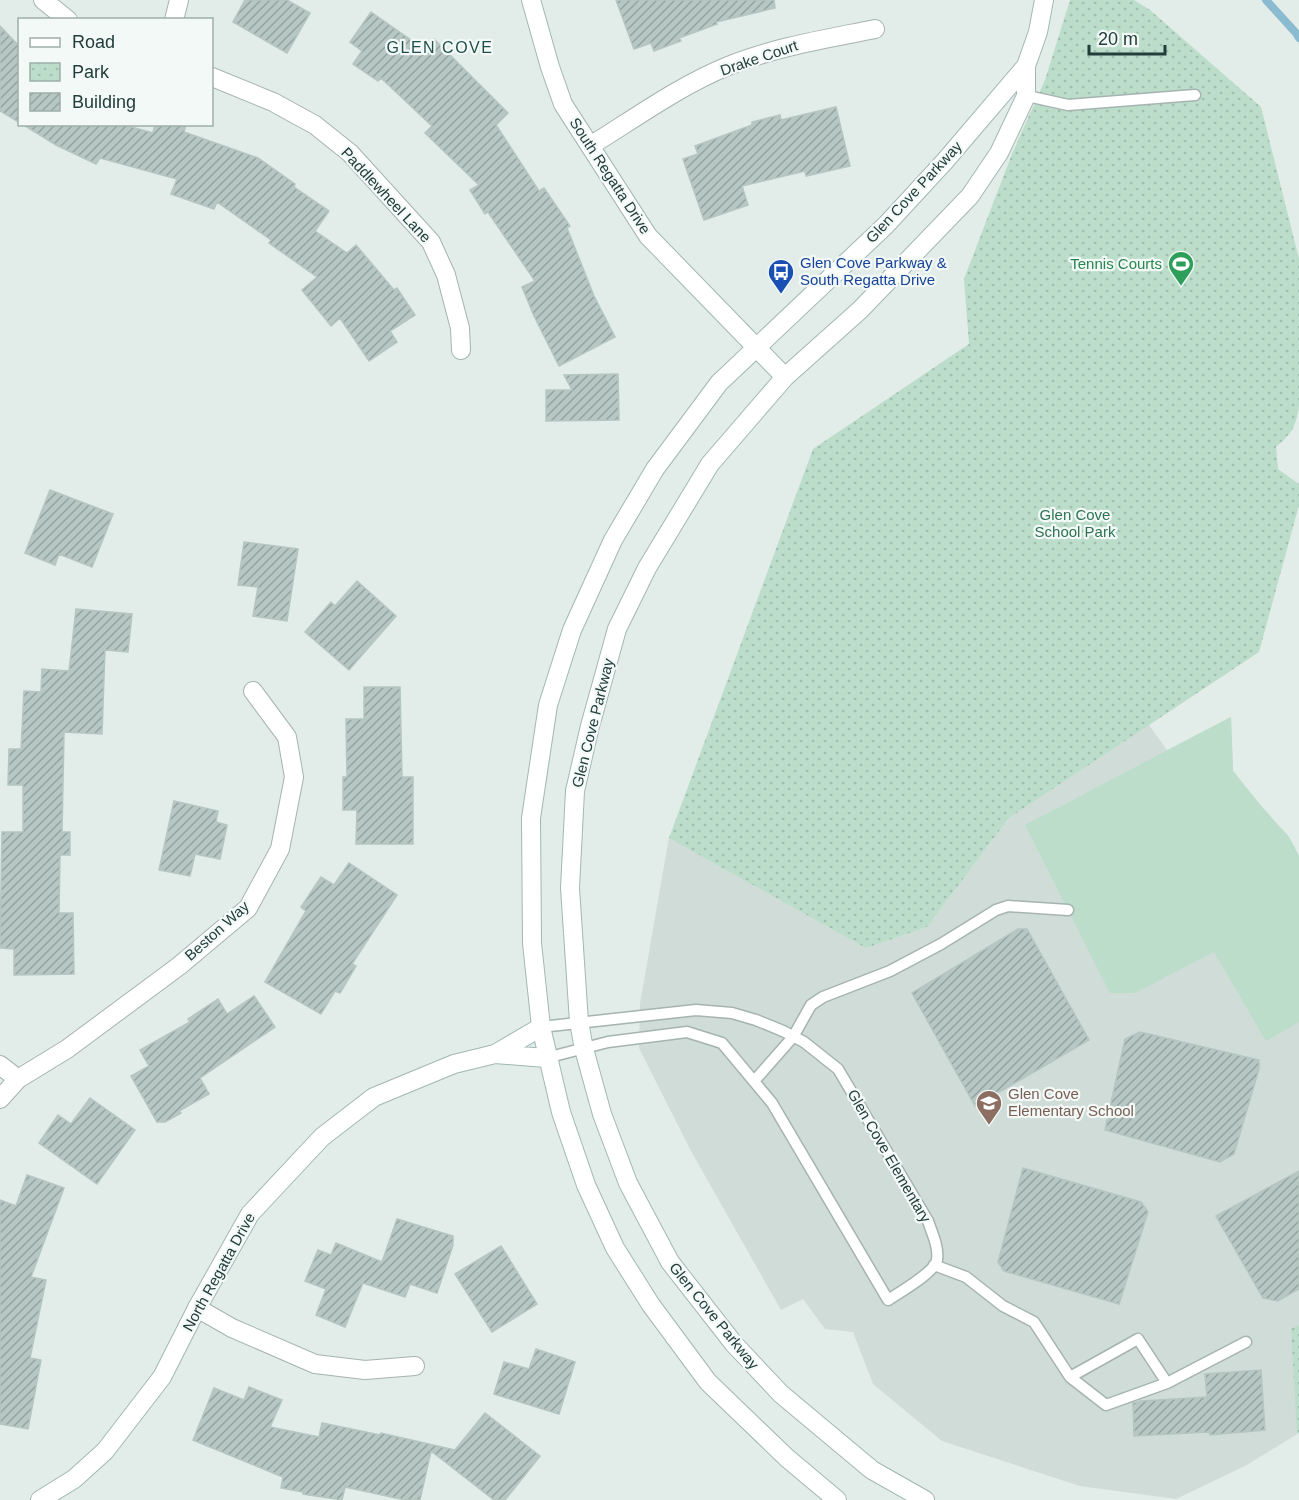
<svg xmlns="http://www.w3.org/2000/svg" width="1299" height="1500" viewBox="0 0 1299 1500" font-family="Helvetica,sans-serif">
	<defs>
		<pattern id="park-dots" width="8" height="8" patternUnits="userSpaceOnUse" patternTransform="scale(1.5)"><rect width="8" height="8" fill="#bbddca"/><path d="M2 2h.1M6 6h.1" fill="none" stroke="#a0bfae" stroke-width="1.8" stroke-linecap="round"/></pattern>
		<pattern id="building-hatch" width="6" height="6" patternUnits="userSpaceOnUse" patternTransform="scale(1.5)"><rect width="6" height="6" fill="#b7c7c3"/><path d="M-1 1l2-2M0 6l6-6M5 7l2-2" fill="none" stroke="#94a39f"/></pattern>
	</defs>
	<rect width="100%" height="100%" fill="#e2ece9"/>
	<path fill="#d0dcd8" d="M1231,717l2,54 29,36 27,30 10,19v577l-54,33 -69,33 -96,-13 -138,-45 -69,-57 -20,-52 -28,-3 -22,-30 -22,11 -90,-159 -52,-103 1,-44 29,-167 197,111 61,-21 82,-109 133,-89 7,-4 18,25z"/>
	<path fill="#bbddca" d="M1231,717l2,54 29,36 27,30 10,19v166l-33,19 -52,-89 -79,41h-25l-85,-168z"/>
	<path fill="url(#park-dots)" d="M1070,0h64l16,10 111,97 38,152v146c-3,22 -6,27 -23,42l2,22 21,15v21l-40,147 -250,166 -82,109 -61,21 -197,-110 144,-389 156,-105 -5,-65 48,-125 33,-74z
		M1299,1325v108h-2l-6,-104z"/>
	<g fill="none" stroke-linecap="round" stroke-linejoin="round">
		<path stroke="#8bbbd0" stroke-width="8" d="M1266,0l30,33 3,5"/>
	</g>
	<path fill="url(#building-hatch)" stroke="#b5c6c1" stroke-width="1.5" d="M245,0h42l23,13 -23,40 -54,-31z
		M616,0h158l1,8 -59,14 1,2 -38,14 2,3 -27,10 -3,-8 -17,6z
		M371,12l53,37 10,-10 74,74 -12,12 43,66 5,-3 26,38 -3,2 27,68 21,41 -56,29 -25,-50 -12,-29 13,-6 -47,-69 -3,2 -15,-24 9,-5 -54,-52 7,-7 -51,-48 -3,3 -25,-17 9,-13 -12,-9z
		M0,26l20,21v76l-20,-12z
		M836,107l14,59 -44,10 -1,-5 -63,15 6,19 -44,15 -21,-61 15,-5 -3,-8 57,-21v-3l28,-7 1,5z
		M22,124h99l32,9 2,-9h31l-2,8 74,26 37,26 -1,3 35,24 -14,20 32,22 9,-8 38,45 3,-2 18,27 -25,16 7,11 -28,19 -29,-43 -9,8 -29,-36 15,-13 -48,-34 2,-3 -54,-38 -3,7 -43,-15 6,-15 -77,-21 -4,6 -40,-19z
		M618,374l1,46 -73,1v-31h26l-8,-15z
		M50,490l63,24 -21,53 -33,-13 -4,11 -30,-12z
		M244,542l54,7 -11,72 -34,-5 5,-29 -20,-2z
		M357,581l39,35 -47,54 -44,-38 26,-30 4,4z
		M76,609l56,5 -4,38 -23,-2 -3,84 -38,-2 -2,100h8v23h-10l-1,58h14l1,61 -60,1v-26l-14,-1 2,-116h21v-47h-15l1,-36h12l3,-58 17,1 1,-23 27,2z
		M364,687h36l2,90h11v67h-57l1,-34h-14v-33h4l-1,-58h18z
		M174,801l44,10 -2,11 11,3 -7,34 -25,-5 -5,22 -31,-6z
		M349,863l48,32 -45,69 4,2 -16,27 -5,-2 -14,23 -56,-32 41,-71 -5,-4 20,-30 13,8z
		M1018,929h9l62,111 -114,66 -63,-113z
		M254,996l21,31 -75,51 9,16 -30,17 2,2 -16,9h-8l-26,-46 18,-10 -9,-16 50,-28 -2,-3 30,-20 9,15z
		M1140,1032l119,28v9l-25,85 -14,8 -115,-32 20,-91z
		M90,1098l45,32 -38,54 -58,-41 19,-28 13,9z
		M1023,1168l118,34 7,10 -29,92 -115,-33 -6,-9z
		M1299,1171v118l-21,12 -15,-3 -47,-82z
		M27,1175l37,13 -33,89 15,3 -16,78 11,2 -13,69 -28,-5v-224l16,6z
		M397,1219l56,17v9l-16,48 -27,-9 -5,13 -42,-14 -18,44 -29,-12 10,-26 -21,-8 13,-31 13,5 5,-12 46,19z
		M501,1246l36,58 -45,28 -37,-58z
		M536,1349l39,13 -16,52 -65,-20 10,-32 25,7z
		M1261,1370l4,60 -55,5 -1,-3 -75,4 -1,-33 8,-2 66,-4 -2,-23z
		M249,1387l33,13 -12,27 49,10 3,-14 58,12 1,-2 74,17 30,-37 55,43 -35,44h-11l-63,-49 -11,49h-15l-60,-13 -3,13 -39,-6v-2l-22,-4 2,-11 -90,-37 21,-52 30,12z"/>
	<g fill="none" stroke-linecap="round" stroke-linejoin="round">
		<g stroke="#a5b4b1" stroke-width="13">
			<path id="lane" d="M1023,95l45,10 127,-10
				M541,1027l155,-17 36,3 24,7 27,11 21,11 34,27 90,152c4,12 11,26 9,39 -3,13 -37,32 -49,40l-116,-197 -50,-60 -35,-11 -79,10 -62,16
				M755,1080l38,-43 18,-32 12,-8 67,-26 51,-27 55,-34 12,-4 60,4
				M934,1265l32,12 37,29 31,16 36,55 36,28 61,-22 79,-41
				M1070,1377l68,-38 29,44"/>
		</g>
		<g stroke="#a5b4b1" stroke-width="20">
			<path id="street" d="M43,0l25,20
				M174,20l5,-20
				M212,77l61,25 42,23 35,28 81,89 15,33 14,53 1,22
				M590,146c44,-27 89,-60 138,-80 47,-19 98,-27 147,-37
				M0,1065l18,14
				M0,1099l18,-20 49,-30 112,-83 69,-58 32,-59 14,-72 -7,-40 -34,-46
				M197,1308l35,20 83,36 50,6 50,-4"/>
		</g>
		<g stroke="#a1b8b3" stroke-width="20">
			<path id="secondary" d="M531,0l19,67 13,37 85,132 137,141
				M495,1054l51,4
				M40,1500l34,-21 31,-28 57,-74 35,-69 53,-94 72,-77 52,-40 80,-33 41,-10 46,-27
				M837,1500l-50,-42 -79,-76 -57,-77 -36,-57 -29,-63 -25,-73 -20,-85 -9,-84 -1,-125 17,-113 24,-75 41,-90 42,-71 64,-86 167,-158 59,-64 81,-95
				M925,1500l-53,-30 -91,-76 -47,-50 -64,-82 -42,-79 -26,-69 -18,-65 -5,-27 -9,-134 5,-97 15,-65 27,-97 30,-61 63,-104 75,-87 75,-67 110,-114 29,-43 27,-57v-30l12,-34 6,-32"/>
		</g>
		<use href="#lane" stroke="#fff" stroke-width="10"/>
		<use href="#street" stroke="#fff" stroke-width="18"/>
		<use href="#secondary" stroke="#fff" stroke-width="18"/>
	</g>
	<defs>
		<g id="stadium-pin" transform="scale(1.35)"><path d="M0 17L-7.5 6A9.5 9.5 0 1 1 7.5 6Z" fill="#2e9e5b" stroke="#f3f9f7"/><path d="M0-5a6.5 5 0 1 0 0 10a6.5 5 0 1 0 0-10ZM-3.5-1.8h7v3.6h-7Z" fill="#fff"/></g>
		<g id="bus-pin" transform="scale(1.35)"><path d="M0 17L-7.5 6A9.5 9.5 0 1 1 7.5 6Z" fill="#1a4fb4" stroke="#f3f9f7"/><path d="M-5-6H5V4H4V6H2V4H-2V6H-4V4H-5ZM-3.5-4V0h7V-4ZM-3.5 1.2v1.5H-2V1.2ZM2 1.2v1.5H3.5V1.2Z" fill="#fff"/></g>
		<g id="school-pin" transform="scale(1.35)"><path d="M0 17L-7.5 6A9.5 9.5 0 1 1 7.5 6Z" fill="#8d6e63" stroke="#f3f9f7"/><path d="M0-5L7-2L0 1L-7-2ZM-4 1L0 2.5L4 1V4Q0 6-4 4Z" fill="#fff"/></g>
	</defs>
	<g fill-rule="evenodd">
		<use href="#stadium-pin" x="1181" y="264"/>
		<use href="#bus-pin" x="781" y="272"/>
		<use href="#school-pin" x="989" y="1103"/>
	</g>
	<g text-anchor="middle" stroke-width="4.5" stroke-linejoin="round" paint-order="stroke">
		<g font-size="15" fill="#223d3a" stroke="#f3f9f7">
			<text transform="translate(759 58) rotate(-19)" y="5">Drake Court</text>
			<text transform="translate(610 176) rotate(57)" y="5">South Regatta Drive</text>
			<text transform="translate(914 192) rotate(-47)" y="5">Glen Cove Parkway</text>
			<text transform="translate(386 195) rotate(47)" y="5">Paddlewheel Lane</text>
			<text transform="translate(593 723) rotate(-76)" y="5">Glen Cove Parkway</text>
			<text transform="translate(217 931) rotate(-42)" y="5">Beston Way</text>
			<text transform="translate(889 1156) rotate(60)" y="5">Glen Cove Elementary</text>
			<text transform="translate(219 1272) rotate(-61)" y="5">North Regatta Drive</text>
			<text transform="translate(714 1316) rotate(51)" y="5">Glen Cove Parkway</text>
		</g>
		<g font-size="15" fill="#164399" stroke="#f3f9f7" text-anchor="start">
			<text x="800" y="268">Glen Cove Parkway &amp;<tspan x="800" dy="17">South Regatta Drive</tspan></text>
		</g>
		<g font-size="15" fill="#27864d" stroke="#f3f9f7" text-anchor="end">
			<text x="1162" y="269">Tennis Courts</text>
		</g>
		<g font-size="15" fill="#2d7353" stroke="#f3f9f7">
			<text x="1075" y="520">Glen Cove<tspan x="1075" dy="17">School Park</tspan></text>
		</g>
		<g font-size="15" fill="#785e54" stroke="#f3f9f7" text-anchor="start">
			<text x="1008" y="1099">Glen Cove<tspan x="1008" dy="17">Elementary School</tspan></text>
		</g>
		<g font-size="16" letter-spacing="1.5" fill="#1e4f4b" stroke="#f3f9f7">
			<text x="440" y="53">GLEN COVE</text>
		</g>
	</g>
	<rect x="18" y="18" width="195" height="108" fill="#f3f9f7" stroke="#9faeab" stroke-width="1.5"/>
	<rect x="30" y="38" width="30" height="9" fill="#ffffff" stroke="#9faeab" stroke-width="1.5"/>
	<text x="72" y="48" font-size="18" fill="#223d3a">Road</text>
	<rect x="30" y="63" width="30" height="18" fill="url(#park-dots)" stroke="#9faeab" stroke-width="1.5"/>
	<text x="72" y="78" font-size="18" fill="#223d3a">Park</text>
	<rect x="30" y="93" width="30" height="18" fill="url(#building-hatch)" stroke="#9faeab" stroke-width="1.5"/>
	<text x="72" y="108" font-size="18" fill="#223d3a">Building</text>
	<path d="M1089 45v9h76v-9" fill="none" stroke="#223d3a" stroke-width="3"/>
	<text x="1098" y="45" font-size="18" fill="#223d3a" stroke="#f3f9f7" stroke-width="4.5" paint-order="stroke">20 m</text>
</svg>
